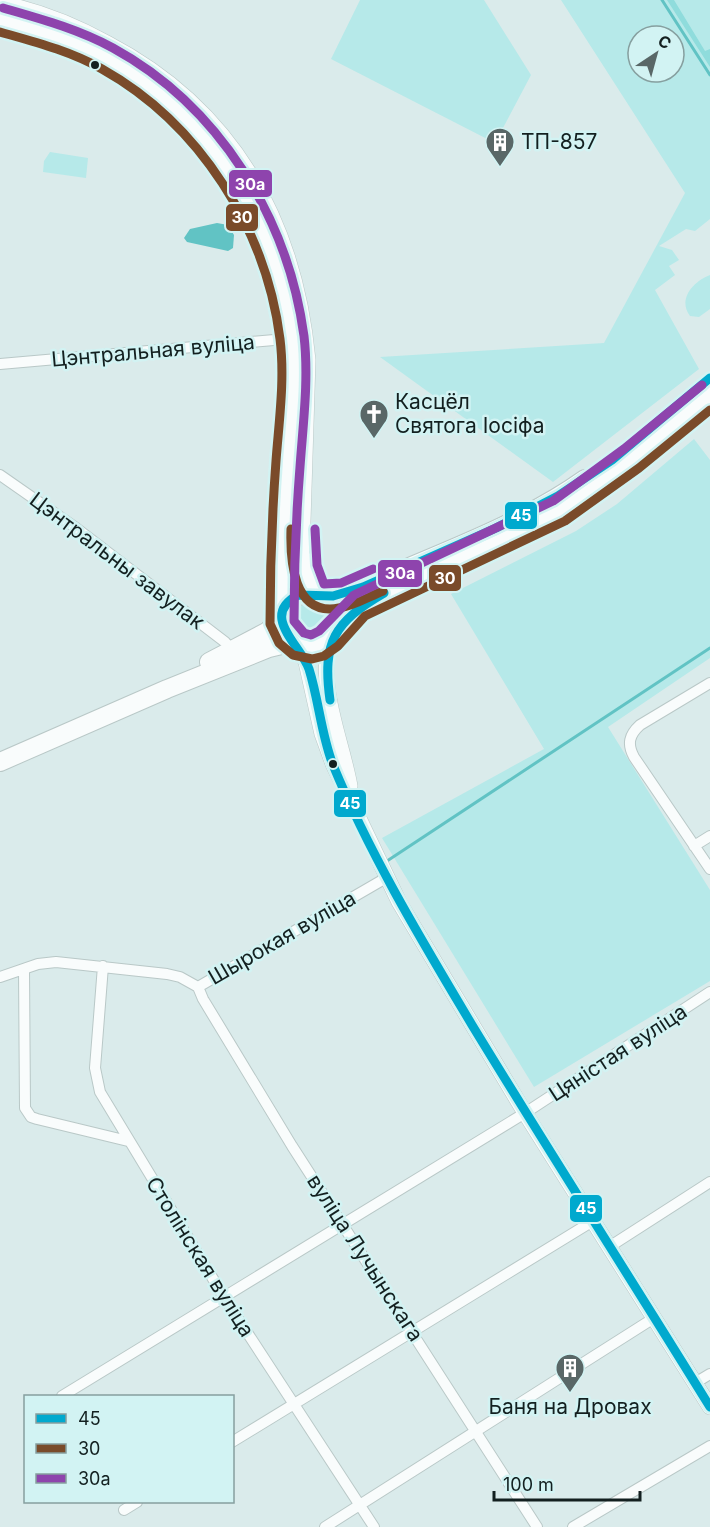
<svg xmlns="http://www.w3.org/2000/svg" width="710" height="1527" viewBox="0 0 710 1527" font-family="Inter,sans-serif">
	<rect width="100%" height="100%" fill="#daebeb"/>
	<path fill="#b6e9e9" fill-rule="evenodd" d="M360,0h124l47,75 -36,68 -164,-84z
		M561,0h149v219l-15,12 -9,-2 -27,17 13,4 7,10 -10,6 6,9 -20,15 44,79 -146,113 -173,-125 224,-14 81,-150zM638,36h36v36h-36z
		M50,152l38,6 -2,20 -43,-6 1,-11z
		M710,275v34l-11,8 -9,-1c-13,-17 4,-35 20,-41z
		M694,439l16,21v198l-102,69 102,163v91l-176,106 -152,-249 162,-89 -93,-155 125,-63 41,-27z
		M294 620a17 17 0 1 1 34 0a17 17 0 1 1-34 0Z"/>
	<path fill="#8fdcdc" d="M667,0h7l31,51 5,-2v18z"/>
	<path fill="#61c3c4" d="M217,223l11,2 6,10 -1,13 -5,3 -41,-9 -3,-4 6,-9z"/>
	<g fill="none" stroke-linecap="round" stroke-linejoin="round">
		<path stroke="#61c3c4" stroke-width="3" d="M662,0l48,75
			M387,861l323,-213"/>
		<g stroke="#b9c8c7" stroke-width="12">
			<path id="street" d="M0,364l297,-26
				M0,475l76,53 149,114 7,8
				M710,683l-70,42c-11,10 -13,19 -6,32l76,112
				M694,846l16,-10
				M103,966l-8,102 5,24 124,205 150,230
				M24,969l1,139 6,9 6,2 91,22
				M0,977l38,-13 18,-2 111,12 13,3 18,10 188,-109
				M198,987l5,12 89,147 245,381
				M609,1247l101,-65
				M695,1383l15,-9
				M62,1396l463,-283 185,-121
				M232,1442l361,-221
				M124,1510l13,-8
				M325,1527l329,-209
				M573,1527l137,-81"/>
		</g>
		<g stroke="#b9c8c7" stroke-width="16">
			<path id="secondary" d="M0,3c37,7 74,22 107,40 126,66 188,178 201,317l-6,193 5,21 11,19
				M0,20c152,26 280,165 292,319 3,48 -2,97 -5,145 -3,42 -4,85 -4,127
				M331,636c-15,50 10,100 19,150
				M297,644l9,18 16,72 11,30 66,138 126,211 185,294"/>
		</g>
		<g stroke="#b9c8c7" stroke-width="20">
			<path id="primary" d="M324,597c28,-3 53,-17 78,-27 62,-26 128,-52 183,-91
				M335,629c11,-64 -84,-31 -46,10 28,28 51,-19 70,-33l200,-95 72,-52 79,-65
				M209,662l59,-31 14,-16
				M0,762l167,-73 102,-41 25,-6"/>
		</g>
		<use href="#street" stroke="#f9fcfc" stroke-width="10"/>
		<use href="#secondary" stroke="#f9fcfc" stroke-width="15"/>
		<use href="#primary" stroke="#f9fcfc" stroke-width="18"/>
		<g stroke="#d2f3f3" stroke-width="14">
			<path id="bus-1" d="M710,378l-98,82 -54,36 -62,32 -133,59 -30,9 -35,-1c-39,21 3,50 11,74 10,32 12,65 24,96 37,90 89,176 139,260 78,128 159,254 238,382
				M330,700c-8,-58 4,-78 54,-107"/>
		</g>
		<g stroke="#d2f3f3" stroke-width="14">
			<path id="bus-2" d="M0,32c35,10 70,19 102,37 98,55 164,160 178,270 5,40 -1,82 -4,122 -4,54 -6,109 -6,163l9,19 14,12 19,4 12,-3 14,-10 27,-30 200,-95 74,-53 71,-58
				M291,529c-1,31 2,88 48,79 15,-2 29,-11 44,-17"/>
		</g>
		<g stroke="#d2f3f3" stroke-width="14">
			<path id="bus-3" d="M3,8c38,11 75,21 110,40 106,58 175,170 191,288 5,43 -1,88 -4,131 -4,51 -6,102 -6,154l10,12 7,2 8,-4 35,-36 199,-94 71,-52 78,-64
				M315,529l2,36 7,19 17,-1 32,-14"/>
		</g>
		<use href="#bus-1" stroke="#00a9ce" stroke-width="9"/>
		<use href="#bus-2" stroke="#7a4b2a" stroke-width="9"/>
		<use href="#bus-3" stroke="#8e44ad" stroke-width="9"/>
	</g>
	<defs>
		<g id="building-pin" transform="scale(1.5)"><path d="M0 17L-7.5 6A9.5 9.5 0 1 1 7.5 6Z" fill="#596767" stroke="#d2f3f3"/><path d="M-4-6H4V6H1V3H-1V6H-4ZM-2.5-4.3h1.7v1.8h-1.7ZM.8-4.3h1.7v1.8H.8ZM-2.5-1h1.7V.8h-1.7ZM.8-1h1.7V.8H.8Z" fill="#fff"/></g>
		<g id="church-pin" transform="scale(1.5)"><path d="M0 17L-7.5 6A9.5 9.5 0 1 1 7.5 6Z" fill="#596767" stroke="#d2f3f3"/><path d="M-1.2-6h2.4v3.5h3.3v2.4h-3.3V6h-2.4V-.1h-3.3v-2.4h3.3Z" fill="#fff"/></g>
	</defs>
	<g fill-rule="evenodd">
		<use href="#building-pin" x="500" y="142"/>
		<use href="#church-pin" x="374" y="414"/>
		<use href="#building-pin" x="570" y="1368"/>
	</g>
	<g fill="#132020" stroke="#d2f3f3" stroke-width="2">
		<circle cx="95" cy="65" r="5"/>
		<circle cx="333" cy="764" r="5"/>
	</g>
	<g text-anchor="middle" stroke-width="5" stroke-linejoin="round" paint-order="stroke">
		<g font-size="21" fill="#132020" stroke="#d2f3f3" text-anchor="start">
			<text x="521" y="149">ТП-857</text>
			<text x="395" y="409">Касцёл<tspan x="395" dy="24">Святога Іосіфа</tspan></text>
			<text x="570" y="1414" text-anchor="middle">Баня на Дровах</text>
		</g>
		<g font-size="21" fill="#132020" stroke="#d2f3f3">
			<text transform="translate(153 351) rotate(-5)" y="7">Цэнтральная вуліца</text>
			<text transform="translate(117 561) rotate(37)" y="7">Цэнтральны завулак</text>
			<text transform="translate(282 938) rotate(-30)" y="7">Шырокая вуліца</text>
			<text transform="translate(618 1053) rotate(-33)" y="7">Цяністая вуліца</text>
			<text transform="translate(200 1257) rotate(58)" y="7">Столінская вуліца</text>
			<text transform="translate(365 1258) rotate(57)" y="7">вуліца Лучынскага</text>
		</g>
	</g>
	<g stroke="#d2f3f3" stroke-width="2">
		<rect x="228" y="169" width="45" height="29" rx="6" fill="#8e44ad"/>
		<rect x="225" y="203" width="34" height="29" rx="6" fill="#7a4b2a"/>
		<rect x="504" y="501" width="34" height="29" rx="6" fill="#00a9ce"/>
		<rect x="377" y="559" width="46" height="29" rx="6" fill="#8e44ad"/>
		<rect x="428" y="564" width="34" height="28" rx="6" fill="#7a4b2a"/>
		<rect x="333" y="789" width="34" height="29" rx="6" fill="#00a9ce"/>
		<rect x="569" y="1194" width="34" height="29" rx="6" fill="#00a9ce"/>
	</g>
	<g font-size="16" text-anchor="middle" font-weight="bold" fill="#fff">
		<text x="250" y="190">30а</text>
		<text x="242" y="223">30</text>
		<text x="521" y="521">45</text>
		<text x="400" y="579">30а</text>
		<text x="445" y="584">30</text>
		<text x="350" y="809">45</text>
		<text x="586" y="1214">45</text>
	</g>
	<rect x="24" y="1395" width="210" height="108" fill="#d2f3f3" stroke="#869f9f" stroke-width="1.5"/>
	<rect x="36" y="1414" width="30" height="9" fill="#00a9ce" stroke="#869f9f" stroke-width="1.5"/>
	<text x="78" y="1425" font-size="18" fill="#132020">45</text>
	<rect x="36" y="1444" width="30" height="9" fill="#7a4b2a" stroke="#869f9f" stroke-width="1.5"/>
	<text x="78" y="1455" font-size="18" fill="#132020">30</text>
	<rect x="36" y="1474" width="30" height="9" fill="#8e44ad" stroke="#869f9f" stroke-width="1.5"/>
	<text x="78" y="1485" font-size="18" fill="#132020">30а</text>
	<g transform="translate(656 54) rotate(36)"><circle r="28" fill="#d2f3f3" stroke="#869f9f" stroke-width="1.5"/>
	<path d="M0-4.5L10 22L0 15L-10 22Z" fill="#596767"/>
	<text y="-9" font-size="16" font-weight="bold" text-anchor="middle" fill="#132020">С</text>
	</g>
	<path d="M494 1491v9h146v-9" fill="none" stroke="#132020" stroke-width="3"/>
	<text x="503" y="1491" font-size="18" fill="#132020" stroke="#d2f3f3" stroke-width="4.5" paint-order="stroke">100 m</text>
</svg>
